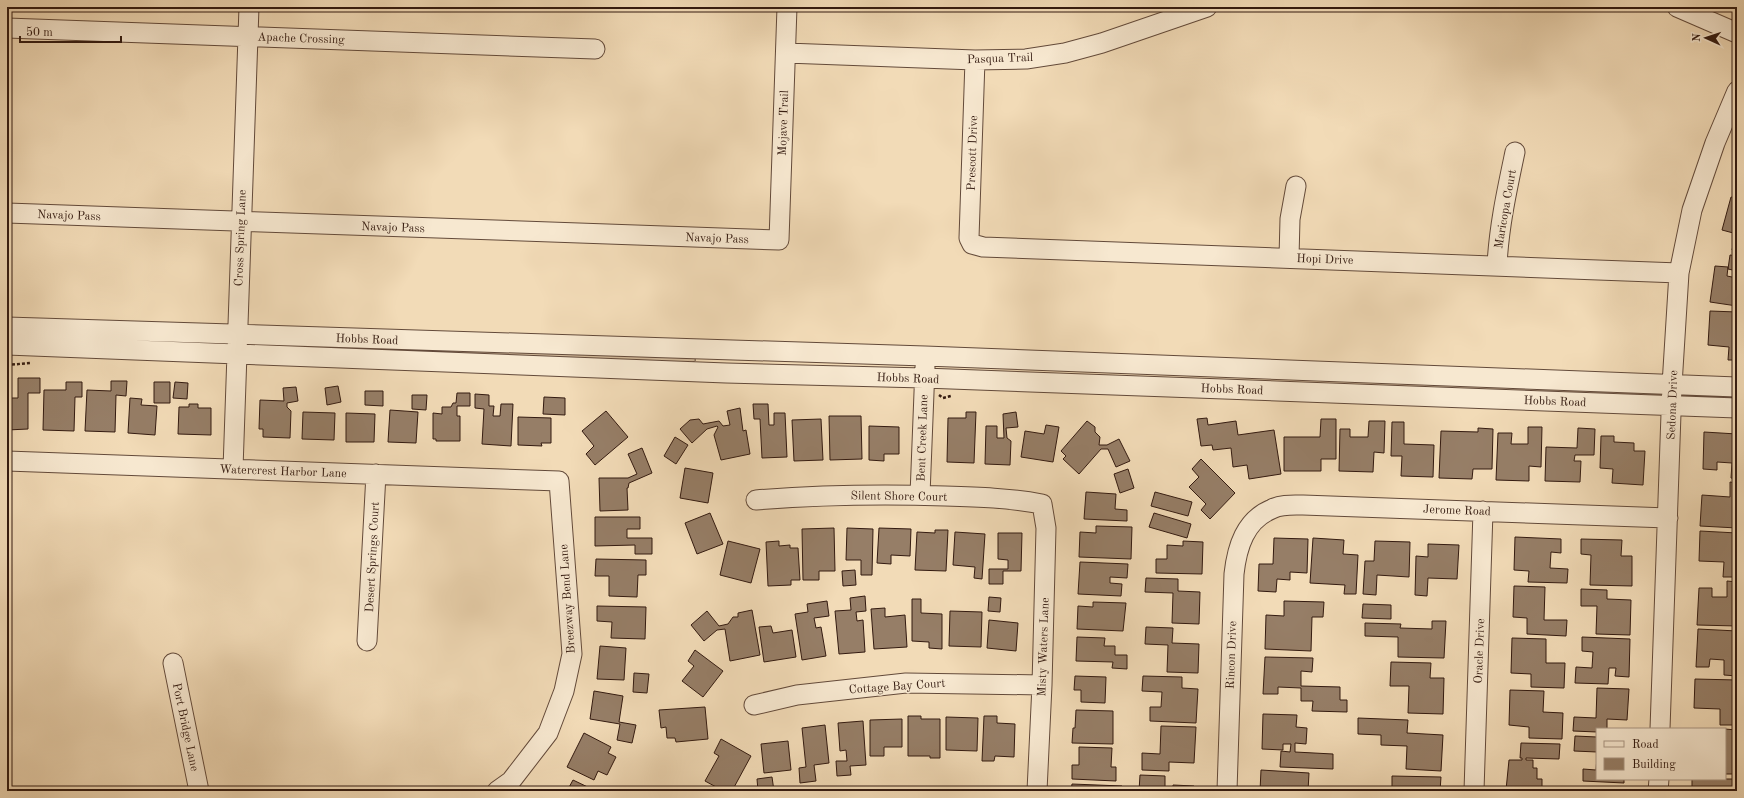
<svg xmlns="http://www.w3.org/2000/svg" width="1744" height="798" viewBox="0 0 1744 798" font-family="'Old Standard TT',serif">
	<rect width="100%" height="100%" fill="#f2dbb7"/>
	<filter id="stains"><feTurbulence type="fractalNoise" baseFrequency=".005" numOctaves="4"/><feColorMatrix values="0 0 0 0 .2 0 0 0 0 .09 0 0 0 0 .02 0 0 0 .5 -.17"/></filter>
	<radialGradient id="worn" r=".72"><stop offset=".6" stop-color="#630" stop-opacity="0"/><stop offset="1" stop-color="#630" stop-opacity=".3"/></radialGradient>
	<path fill="#d2ba9b" stroke="#826a56" d="M267,344l426,14 3,2 -3,2 -13,2 -413,-18z"/>
	<path fill="#967e67" stroke="#331a10" d="M1731,197l6,1v36l-15,-4z
		M1735,236h2v15l-5,-1z
		M1730,255l7,1v15l-9,-2z
		M1715,266l13,1 -1,9 10,2v28l-27,-4z
		M1710,311l27,1v48h-9l1,-13 -21,-2z
		M18,378h22v15h-12v36l-21,1v-32h11z
		M111,381h16l-1,15 -10,-1 -1,37 -30,-1 2,-41 24,1z
		M66,382h16v15h-7l-1,34 -31,-1 1,-40h22z
		M154,382h16v21h-16z
		M175,382l13,1 -1,16 -14,-1z
		M338,386l3,16 -14,3 -2,-17z
		M296,387l2,14 -11,2v4l4,4 -1,27 -27,-1v-8h-4l1,-29 24,1 -1,-13z
		M365,391h18v15l-18,-1z
		M457,393h13v13h-13v10h3v25h-24v-2h-3v-26l9,1v-7h9l2,-4h3z
		M475,394l14,1v11h5l-1,10h7l1,-12h12l-2,42 -29,-2 2,-35 -9,-1z
		M412,395h15l-1,15 -14,-1z
		M544,397l21,1v17l-22,-1z
		M130,398l12,1 -1,6 16,1 -2,29 -27,-2z
		M189,404h9v4h13v27l-33,-1 1,-27h10z
		M753,404h15l1,21h5v-12h11l2,44 -25,1 -2,-39h-6z
		M740,408l3,23 3,-1 4,24 -29,6 -7,-25 4,-8 -1,-1 -10,3 -15,14 -12,-14 10,-9 9,-1 4,5 16,-3 4,5 7,-1 -3,-14z
		M390,410l28,2 -2,31 -28,-1z
		M606,411l22,26 -33,28 -9,-11 8,-8 -12,-15z
		M303,412l32,1 -1,27 -32,-1z
		M966,412h10l-2,51 -27,-1 1,-44h18z
		M1016,412l2,15 -12,1 1,10 4,3 -1,24 -25,-1 1,-38h11v12h7l-1,-24z
		M346,413l29,1 -1,28h-28z
		M829,416h32l1,43 -32,1z
		M518,417l33,1v25h-10l1,3 -24,-1z
		M1207,418l1,7 28,-4 2,14 36,-5 7,44 -32,5 -2,-14 -14,2 -2,-19 -18,2 -1,-5 -11,1 -4,-27z
		M821,419l2,41 -29,1 -2,-41z
		M1321,419h15v40h-15v12h-37v-34h36z
		M1087,421l8,6v5l5,5 -1,8h8l12,-6 11,22 -14,6 -8,-18h-7l-22,25 -16,-15 3,-3 -5,-5z
		M1369,421h16l-1,32 -10,-1 -1,20 -34,-1 1,-42h10v8h18z
		M1392,422h12v22l30,1 -1,32 -32,-1 1,-20h-11z
		M1046,425l13,2 -6,35 -32,-5 4,-26 19,3z
		M869,426l30,1v27h-15v7l-15,-1z
		M1528,427h14l-1,40 -12,-1v15l-33,-1 2,-47h14l-1,11h17z
		M1478,428l15,1 -1,40h-19l-1,10 -33,-1 2,-47 37,1z
		M1578,428l17,1 -1,26h-19l-1,6h7l-1,21 -35,-1 1,-34 31,1z
		M1704,432l33,2v45l-6,-1 1,-15 -15,-1v8l-14,-1z
		M1601,436h13v6l20,1v8h11l-2,34 -31,-2 1,-14 -13,-1z
		M675,437l13,8 -12,19 -12,-8z
		M642,448l10,25 -23,10 -1,5h-1l1,22 -28,1 -1,-33h29l9,-4 -9,-20z
		M1201,459l34,34 -25,26 -9,-9 5,-6 -17,-17 10,-10 -7,-8z
		M685,468l28,5 -5,30 -28,-5z
		M1128,469l6,19 -14,5 -6,-19z
		M1730,482l7,1v45l-37,-2 2,-31 28,2z
		M1086,492l30,2 -1,15 12,1v11l-43,-2z
		M1155,492l37,10 -4,14 -37,-10z
		M710,513l13,31 -26,10 -12,-31z
		M1154,513l37,11 -4,14 -38,-11z
		M595,517h45v12h-13v9h25v16h-17v-9l-40,1z
		M1096,526l36,1 -1,32 -52,-2 1,-25 16,1z
		M834,528l1,43h-16v9h-16l-1,-51z
		M847,528l26,1 -1,46h-11v-15h-15z
		M879,528l32,1 -1,27 -19,-1v9l-14,-1z
		M935,530h13l-2,41 -31,-1 2,-38 18,1z
		M1700,531l37,2v44h-14l1,-15 -25,-1z
		M955,532l30,2 -3,45 -8,-1 1,-11 -22,-2z
		M998,533h24l-1,38h-18v13h-14v-15h19v-9l-10,-1z
		M1515,537l46,2v14l-10,-1 -1,16 18,1 -1,14 -39,-1 1,-11 -15,-1z
		M1274,538l34,1 -1,34 -17,-1v8l-13,-1 -1,13 -18,-1 1,-27h14z
		M1313,538l31,2 -1,14 15,1 -2,39h-12l1,-9 -35,-2z
		M1581,539l41,1 -1,16h11v30l-42,-1 1,-30 -10,-1z
		M728,541l32,8 -9,34 -31,-8z
		M779,541v5l11,-1v3h8l2,32h-9v5l-23,1 -2,-44z
		M1183,541l20,1 -1,32 -46,-1v-14h11v-14l16,1z
		M1375,541l35,1 -1,35 -32,-2 -1,20 -13,-1 2,-33h9z
		M1428,544l31,1 -2,34 -29,-1 -1,18 -12,-1 1,-39 12,1z
		M596,559l50,1v15h-8l-1,22 -28,-1v-20h-14z
		M1080,562l48,2 -1,14 -17,-1v6l12,1 -1,12 -43,-2z
		M855,570l1,15 -13,1 -1,-15z
		M1146,578l32,1v12l22,1 -1,32 -27,-1 1,-30 -28,-1z
		M1727,581l10,1v44l-40,-1 2,-37h13v9h15z
		M1514,586l31,1 -1,33h23l-1,16 -39,-2v-16l-14,-1z
		M1581,589l26,1v9l24,1 -1,35 -34,-1 1,-28h-16z
		M865,596l1,15 -10,1 1,9 6,-1 2,32 -26,2 -4,-43 16,-1 -1,-12z
		M989,597l12,1 -1,14 -12,-1z
		M912,599h9v14l21,1v35l-13,-1v-6l-17,-1z
		M827,601l2,15 -15,2 2,10 5,-1 5,29 -24,4 -7,-46 13,-2 -1,-8z
		M1284,601l40,1 -1,15h-11l-1,34 -46,-2 1,-34 18,1z
		M1093,602l33,1 -3,28 -46,-2 1,-23 15,1z
		M1363,604l28,1v14l-29,-1z
		M597,606l49,1 -1,32 -34,-1 1,-16 -15,-1z
		M885,608v9l20,-2 2,32 -33,2 -3,-40z
		M752,610l8,45 -30,6 -5,-32 -8,1 -13,11 -13,-16 16,-14 12,15 9,-2 5,-7h5v-4z
		M950,611l32,1 -1,35 -32,-1z
		M989,620l29,3 -2,28 -29,-3z
		M1432,621h14l-2,37 -46,-1v-20l-33,-1v-13l36,1 -1,4 32,1z
		M771,626l2,7 19,-3 4,27 -32,5 -5,-35z
		M1146,627l27,1 -1,15 27,1 -1,29 -31,-1 1,-27 -23,-1z
		M1698,629l39,2v13h-3l-1,17h4v15l-13,-1v-15l-14,-1 -1,8h-13z
		M1077,637l28,1 -1,8h11v9h12v14l-15,-1 1,-6 -37,-1z
		M1582,637l48,2 -1,38 -14,-1 1,-8h-7l-1,16 -33,-1 1,-16 16,1 1,-16 -11,-1z
		M1512,638l34,1v24h19l-1,25 -33,-1v-13l-20,-1z
		M600,646l26,2 -2,32 -27,-1z
		M695,650l28,21 -20,26 -21,-16 12,-15 -6,-5z
		M1265,657l48,1 -1,14 -11,-1v15l39,1v13h7v12l-35,-1 1,-10h-12v-13l-23,-1v7h-15z
		M1391,662l40,1 -1,15h14l-1,36 -35,-1 1,-27h-19z
		M634,673l15,1 -2,19 -14,-1z
		M1075,676l31,1 -1,26 -24,-1v-12h-7z
		M1143,676l39,1v11l16,1 -2,34 -46,-2v-14h11l1,-15 -20,-1z
		M1695,679l42,1v14h-2l-1,9h3v22h-17v-16l-26,-1z
		M1597,688l32,1 -2,31 -20,-1v10h-10v3l-24,-1 1,-14 22,1z
		M1510,690l34,1 -1,21 20,1 -1,26 -33,-1v-11l-20,-2z
		M594,691l29,5 -4,26 17,3 -4,18 -15,-3 3,-16 -30,-5z
		M705,707l3,32 -32,3 -1,-4h-8l-1,-11 -5,1 -2,-18z
		M1076,710l37,1v33l-41,-1 1,-15h2z
		M1263,714l34,1 -1,12 11,1 -1,16 -11,-1v9l38,2v15l-53,-2 1,-16 9,1 1,-8h-8v6l-21,-1z
		M908,716h13v3h19v39h-10v-2h-22z
		M984,716h13v7l18,1 -1,33 -19,-1 -1,5h-12z
		M946,717l32,1 -1,33 -31,-1z
		M1358,718l50,2 -1,13 36,2 -2,36 -35,-2 1,-23 -26,-1v-10l-23,-1z
		M902,719v28h-18v9h-14v-36z
		M863,721l3,44 -16,1 1,9 -14,1 -1,-15h11l-1,-11 -6,1 -2,-28z
		M825,725l4,38 -15,2 2,16 -16,2 -1,-15 7,-1 -4,-39z
		M1161,726l35,1 -2,36 -25,-1v9l-27,-1v-17l18,1z
		M1725,729l11,1 1,44h-12z
		M584,733l27,14 -3,6 8,4 -9,18 -9,-4 -4,9 -27,-13z
		M1575,736l22,1v15l-23,-1z
		M721,739l30,17 -19,35h-16l2,-3 -13,-7 14,-25 -5,-3z
		M788,741l3,29 -27,3 -3,-29z
		M1521,743l39,1 -1,15 -33,-1v2h7v8h4v11h5v12l-36,-1 3,-30h13v-2h-2z
		M1079,747l33,1 -1,19h5v14l-44,-2v-14h7z
		M1597,757v22h27v4l-41,-2v-12l13,1z
		M1261,770l48,3 -1,18h-48z
		M1140,775l25,1v15l-12,-1v1h-14z
		M1392,776l49,1 -1,14h-48z
		M772,777l2,14h-16l-1,-12z
		M1692,779h45v12h-45z
		M573,780l23,11h-29z
		M1072,784l50,2v5h-51z
		M1173,785l21,1 -1,5h-20z
		M1579,787h33v4h-33z"/>
	<g fill="none" stroke-linecap="round" stroke-linejoin="round">
		<g stroke="#634a3a" stroke-width="21">
			<path id="minor" d="M1677,7l60,26
				M7,28l588,21
				M786,53l189,7 51,-1 39,-6 37,-10 105,-36
				M975,60l-6,178 3,6 11,3 696,26
				M7,213l772,27 8,-233
				M1289,258l1,-39 6,-33
				M1497,265c2,-39 10,-75 18,-113
				M7,327l918,29 812,31
				M7,345l719,28 198,5 813,30
				M7,461l552,20 13,173 -8,37 -16,42 -37,48 -14,10
				M233,469l16,-462
				M920,495l5,-128
				M756,500c63,-5 126,-6 189,-4 34,1 64,2 97,8l4,24 -4,157 -5,106
				M367,641l9,-167
				M173,663l26,128
				M754,705l43,-10 109,-12 136,2
				M1660,729l12,-344 7,-112 13,-63 23,-67 22,-52
				M1227,791l7,-217c3,-27 11,-54 38,-65 9,-5 21,-4 31,-4l365,13
				M1474,791l9,-280
				M1658,791l1,-12"/>
		</g>
		<path stroke="#331a10" stroke-width="2.5" stroke-dasharray="3 2" stroke-linecap="butt" d="M7,365l23,-2
			M939,395l4,3 8,-2"/>
		<use href="#minor" stroke="#f7e8d0" stroke-width="19"/>
	</g>
	<g text-anchor="middle" stroke-width="3" stroke-linejoin="round" paint-order="stroke">
		<g font-size="12" fill="#331a10" stroke="#f7e8d0">
			<text transform="translate(301 38) rotate(2)" y="4">Apache Crossing</text>
			<text transform="translate(1000 58) rotate(-2)" y="4">Pasqua Trail</text>
			<text transform="translate(783 123) rotate(-88)" y="4">Mojave Trail</text>
			<text transform="translate(972 153) rotate(-88)" y="4">Prescott Drive</text>
			<text transform="translate(1505 209) rotate(-80)" y="4">Maricopa Court</text>
			<text transform="translate(69 215) rotate(2)" y="4">Navajo Pass</text>
			<text transform="translate(393 227) rotate(2)" y="4">Navajo Pass</text>
			<text transform="translate(240 238) rotate(-88)" y="4">Cross Spring Lane</text>
			<text transform="translate(717 238) rotate(2)" y="4">Navajo Pass</text>
			<text transform="translate(1325 259) rotate(2)" y="4">Hopi Drive</text>
			<text transform="translate(367 339) rotate(2)" y="4">Hobbs Road</text>
			<text transform="translate(908 378) rotate(2)" y="4">Hobbs Road</text>
			<text transform="translate(1232 389) rotate(2)" y="4">Hobbs Road</text>
			<text transform="translate(1555 401) rotate(2)" y="4">Hobbs Road</text>
			<text transform="translate(1672 405) rotate(-88)" y="4">Sedona Drive</text>
			<text transform="translate(922 438) rotate(-88)" y="4">Bent Creek Lane</text>
			<text transform="translate(283 471) rotate(2)" y="4">Watercrest Harbor Lane</text>
			<text transform="translate(899 496) rotate(1)" y="4">Silent Shore Court</text>
			<text transform="translate(1457 510) rotate(2)" y="4">Jerome Road</text>
			<text transform="translate(372 557) rotate(-87)" y="4">Desert Springs Court</text>
			<text transform="translate(567 599) rotate(-94)" y="4">Breezway Bend Lane</text>
			<text transform="translate(1043 647) rotate(-88)" y="4">Misty Waters Lane</text>
			<text transform="translate(1479 651) rotate(-88)" y="4">Oracle Drive</text>
			<text transform="translate(1231 655) rotate(-88)" y="4">Rincon Drive</text>
			<text transform="translate(897 686) rotate(-4)" y="4">Cottage Bay Court</text>
			<text transform="translate(186 727) rotate(78)" y="4">Port Bridge Lane</text>
		</g>
	</g>
	<rect width="1744" height="798" fill="none" stroke="#f2dbb7" stroke-width="24"/>
	<rect x="8" y="8" width="1728" height="782" fill="none" stroke="#331a10" stroke-width="2"/>
	<rect x="12" y="12" width="1720" height="774" fill="none" stroke="#331a10"/>
	<rect x="1596" y="728" width="130" height="52" fill="#f7e8d0" stroke="#a99683"/>
	<rect x="1604" y="741" width="20" height="6" fill="#f7e8d0" stroke="#a99683"/>
	<text x="1632" y="748" font-size="12" fill="#331a10">Road</text>
	<rect x="1604" y="758" width="20" height="12" fill="#967e67" stroke="#a99683"/>
	<text x="1632" y="768" font-size="12" fill="#331a10">Building</text>
	<g transform="translate(1706 38) rotate(273)" stroke="#f7e8d0" stroke-width="3" paint-order="stroke">
	<path d="M0-3L7 15L0 10L-7 15Z" fill="#331a10"/>
	<text y="-6" font-size="11" font-weight="bold" text-anchor="middle" fill="#331a10">N</text>
	</g>
	<path d="M20 36v6h101v-6" fill="none" stroke="#331a10" stroke-width="2"/>
	<text x="26" y="36" font-size="12" fill="#331a10" stroke="#f7e8d0" stroke-width="3" paint-order="stroke">50 m</text>
	<rect width="100%" height="100%" filter="url(#stains)"/>
	<rect width="100%" height="100%" fill="url(#worn)"/>
</svg>
